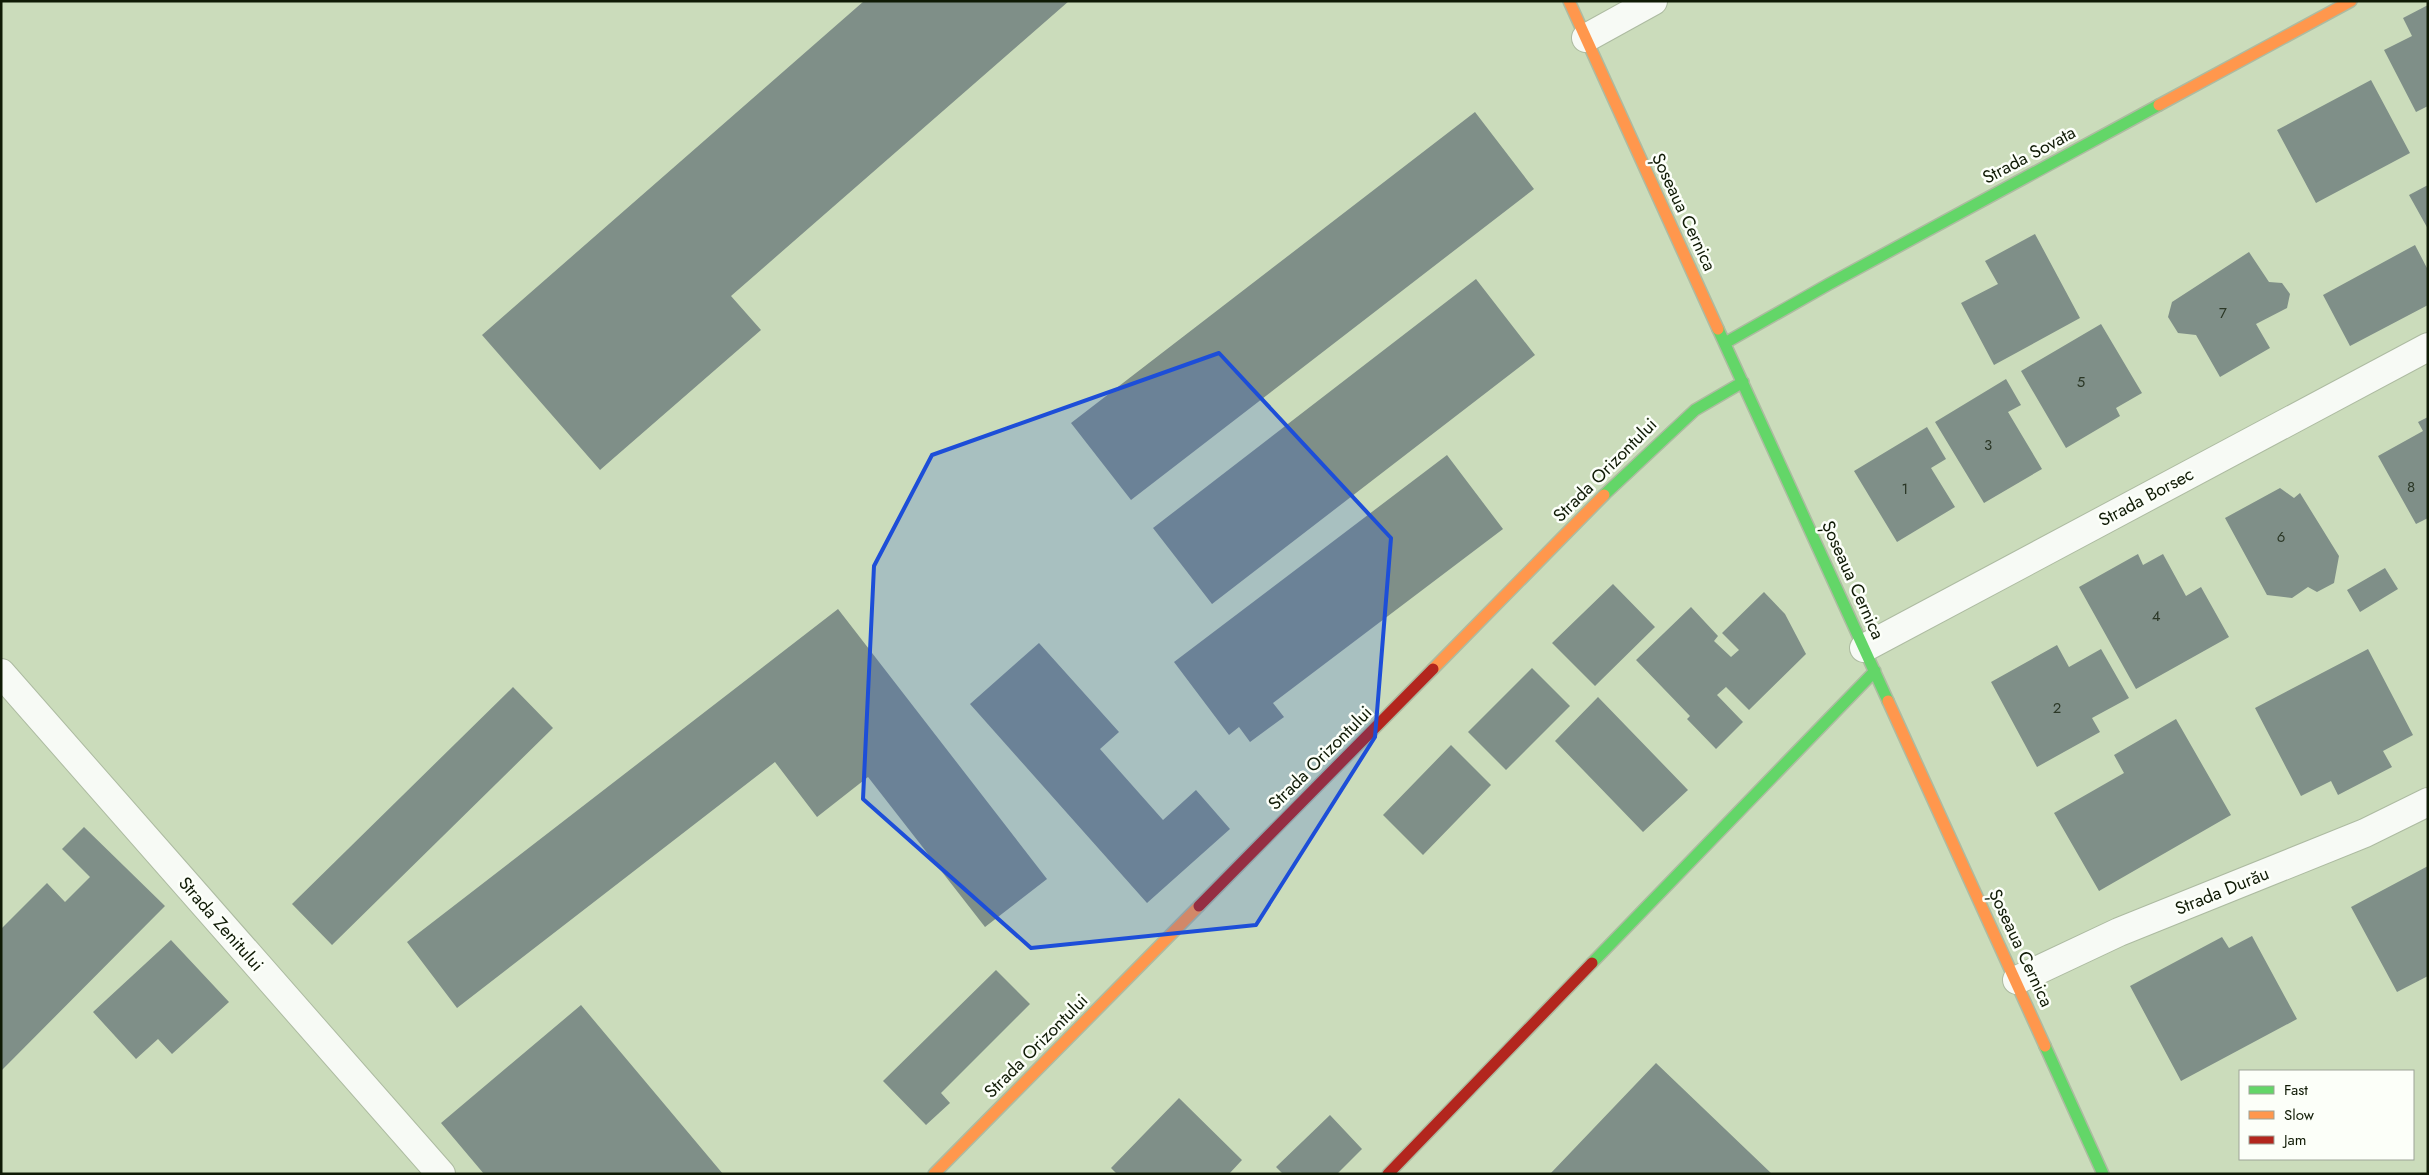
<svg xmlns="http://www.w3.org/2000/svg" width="2429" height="1175" viewBox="0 0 2429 1175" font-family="Jost,sans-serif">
	<rect width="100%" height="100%" fill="#cbdcbb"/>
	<path fill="#7f8f88" d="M864,1h205l-338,295 30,34 -161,140 -118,-135z
		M2428,5v101l-12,6 -32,-62 28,-14 -9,-18z
		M2371,80l39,73 -94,50 -39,-73z
		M1475,112l59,77 -403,311 -60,-77z
		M2428,185v44l-19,-34z
		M2035,234l45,84 -86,47 -33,-62 37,-19 -13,-23z
		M2415,245l13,25v35l-78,41 -27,-51z
		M2249,252l20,30 13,1 8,11 -3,14 -31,16 14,24 -50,29 -24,-42 -18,-2 -10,-16 4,-15z
		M1476,279l59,76 -323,249 -59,-76z
		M2101,324l41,69 -26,15 4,8 -54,32 -45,-77z
		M2006,379l15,26 -13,7 34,57 -58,34 -49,-81z
		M2428,417v101l-12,6 -38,-68 45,-25 -5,-9z
		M1927,427l19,32 -15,9 24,39 -58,35 -43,-71z
		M1447,455l56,74 -230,174 11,14 -34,25 -11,-15 -10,8 -55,-73z
		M2280,488l14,10 6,-5 39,63 -5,27 -17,9 -9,-5 -16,11 -25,-3 -42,-77z
		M2138,554l5,11 20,-11 23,42 15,-9 28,50 -93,52 -57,-102z
		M2385,568l13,21 -38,23 -13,-22z
		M1613,584l42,43 -60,59 -43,-43z
		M1764,592l21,22 21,40 -57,56 -23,-23 -9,8 26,27 -27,27 -29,-30 3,-3 -54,-56 55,-53 27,29 -4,5 17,16 8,-7 -17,-17z
		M838,609l209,270 -62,48 -117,-150 -51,40 -42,-55 -318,246 -50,-66z
		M1039,643l80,89 -19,17 63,71 33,-30 34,39 -83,74 -177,-199z
		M2057,645l12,22 32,-18 28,49 -37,20 8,14 -63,35 -46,-85z
		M2368,649l45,86 -30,16 9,16 -54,28 -7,-14 -30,15 -46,-88z
		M1532,668l38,38 -64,64 -38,-38z
		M513,687l40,41 -221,217 -40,-41z
		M1598,697l90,93 -45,42 -88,-91z
		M2176,719l55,96 -132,76 -45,-78 70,-40 -10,-18z
		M1451,745l40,40 -68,70 -40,-40z
		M84,827l81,79 -164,165v-142l46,-46 18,19 25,-25 -28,-28z
		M2428,866v110l-31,16 -46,-85z
		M2252,936l45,83 -116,62 -51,-95 92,-49 7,11z
		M171,940l58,62 -57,52 -14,-15 -22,20 -43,-47z
		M996,970l34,34 -89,89 9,10 -24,22 -43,-44z
		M581,1005l142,169h-239l-43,-51z
		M1656,1063l116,111h-222z
		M1179,1098l63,62 -13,14h-112l-6,-6z
		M1330,1115l32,34 -25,25h-54l-7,-7z"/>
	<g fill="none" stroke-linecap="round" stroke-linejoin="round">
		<g stroke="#adbba1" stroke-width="30">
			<path id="street" d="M1586,38l67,-37
				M1864,648l564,-301
				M1,673l440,501
				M2017,980l102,-48 246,-99 63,-31"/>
		</g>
		<g stroke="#adbba1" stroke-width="14">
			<path id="fast" d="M1718,329l170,372
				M1725,343l104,-59 330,-179
				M1604,495l91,-85 48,-28
				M1592,963l283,-292
				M2045,1046l58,128"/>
		</g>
		<g stroke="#adbba1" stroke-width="14">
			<path id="slow" d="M1569,1l149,328
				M2159,105l192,-104
				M1433,669l171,-174
				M1888,701l157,345
				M934,1174l265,-268"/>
		</g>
		<g stroke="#adbba1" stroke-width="14">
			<path id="jam" d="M1199,906l234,-237
				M1388,1174l204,-211"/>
		</g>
		<use href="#street" stroke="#f7faf5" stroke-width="28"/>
		<use href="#fast" stroke="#63d668" stroke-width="11"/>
		<use href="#slow" stroke="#ff974d" stroke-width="11"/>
		<use href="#jam" stroke="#b3261e" stroke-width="11"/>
	</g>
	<path fill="#1d4ed8" fill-opacity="0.2" stroke="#1d4ed8" stroke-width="4" stroke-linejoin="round" d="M1219,353l172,185 -16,199 -119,188 -225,23 -168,-149 11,-233 58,-111z"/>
	<g text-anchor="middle" stroke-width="5" stroke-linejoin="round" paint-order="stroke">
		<g font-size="15" fill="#2b3726">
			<text x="2223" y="318">7</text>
			<text x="2081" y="387">5</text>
			<text x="1988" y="450">3</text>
			<text x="2411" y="492">8</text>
			<text x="1905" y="494">1</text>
			<text x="2281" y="542">6</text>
			<text x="2156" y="621">4</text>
			<text x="2057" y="713">2</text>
		</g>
		<g font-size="18" fill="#0f1a05" stroke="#fcfff9">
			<text transform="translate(2029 155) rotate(-28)" y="6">Strada Sovata</text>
			<text transform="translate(1684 212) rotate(65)" y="6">Șoseaua Cernica</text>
			<text transform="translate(1605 470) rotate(-45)" y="6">Strada Orizontului</text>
			<text transform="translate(2146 497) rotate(-28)" y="6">Strada Borsec</text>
			<text transform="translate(1853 580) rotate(66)" y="6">Șoseaua Cernica</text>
			<text transform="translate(1320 758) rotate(-45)" y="6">Strada Orizontului</text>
			<text transform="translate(2222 891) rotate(-22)" y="6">Strada Durău</text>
			<text transform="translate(221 924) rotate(49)" y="6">Strada Zenitului</text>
			<text transform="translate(2021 948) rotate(65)" y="6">Șoseaua Cernica</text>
			<text transform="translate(1036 1046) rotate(-45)" y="6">Strada Orizontului</text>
		</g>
	</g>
	<rect width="2429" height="1175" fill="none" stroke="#0f1a05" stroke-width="5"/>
	<rect x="2239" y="1070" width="175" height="90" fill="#fcfff9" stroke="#9da397"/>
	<rect x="2249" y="1086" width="25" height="8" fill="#63d668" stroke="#9da397"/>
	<text x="2284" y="1095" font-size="15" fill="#0f1a05">Fast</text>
	<rect x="2249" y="1111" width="25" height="8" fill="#ff974d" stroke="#9da397"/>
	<text x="2284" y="1120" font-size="15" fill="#0f1a05">Slow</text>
	<rect x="2249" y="1136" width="25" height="8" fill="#b3261e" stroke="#9da397"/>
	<text x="2284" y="1145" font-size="15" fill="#0f1a05">Jam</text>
</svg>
